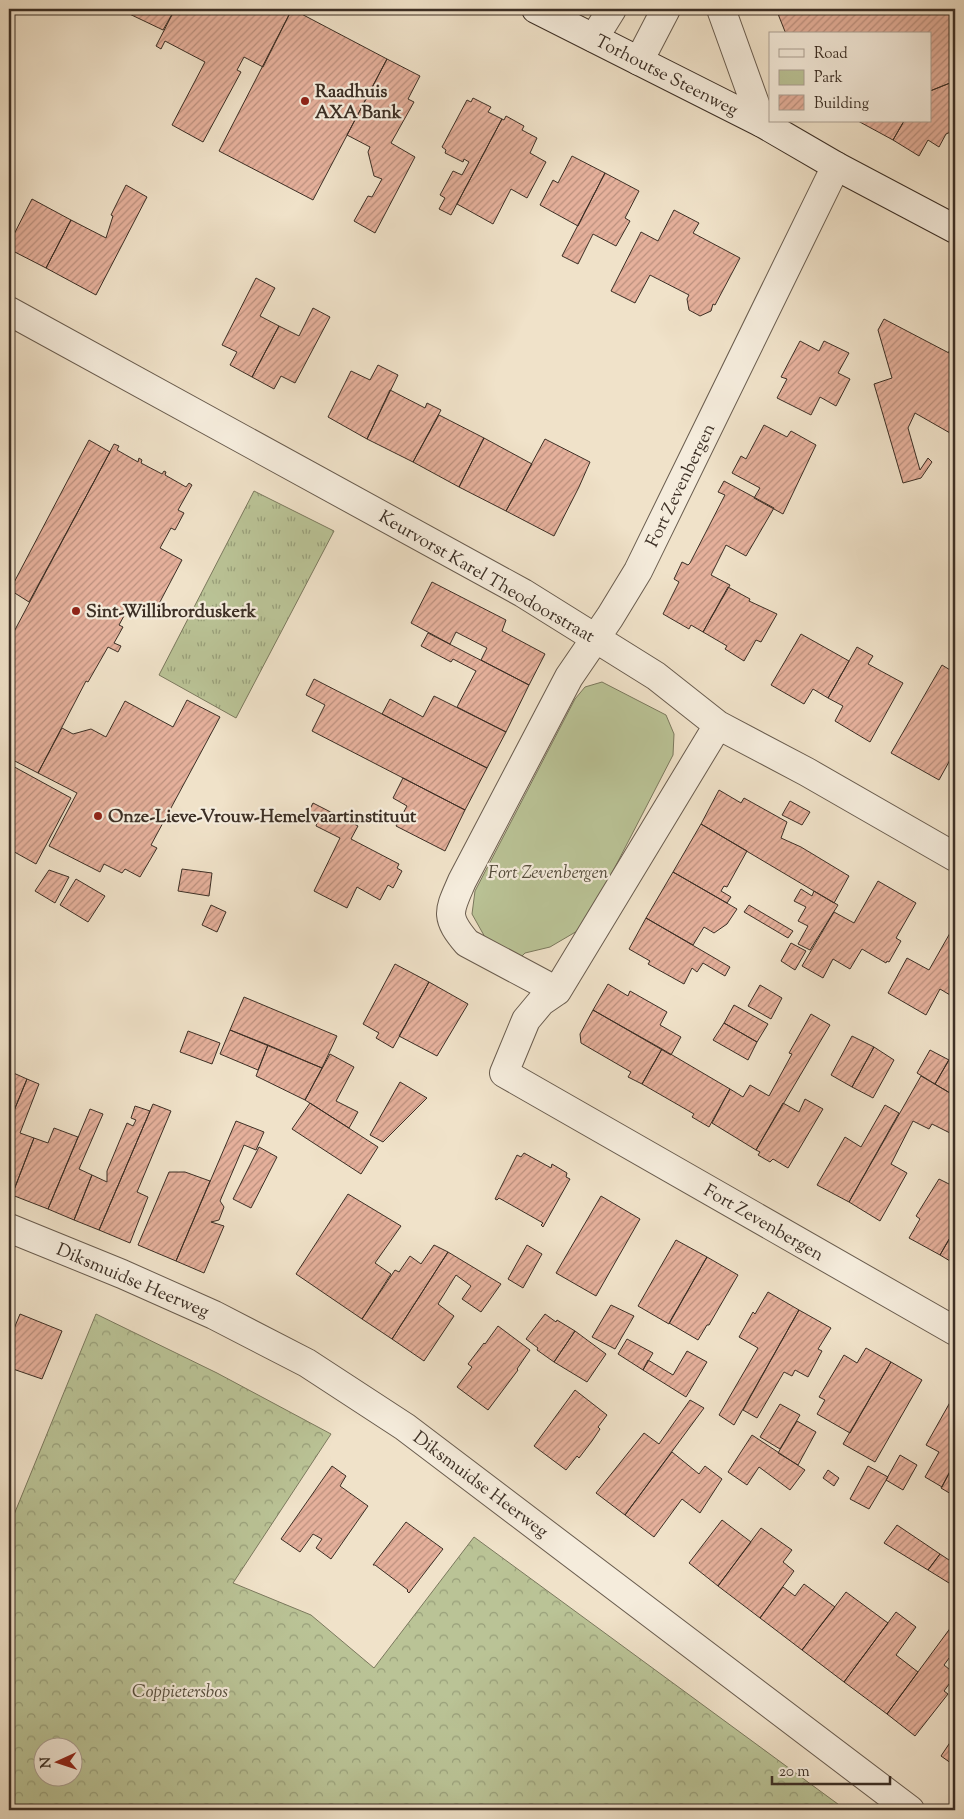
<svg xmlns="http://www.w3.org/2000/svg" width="964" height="1819" viewBox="0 0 964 1819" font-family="'Sorts Mill Goudy',serif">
	<defs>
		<pattern id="grass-tufts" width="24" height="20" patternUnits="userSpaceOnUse" patternTransform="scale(1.25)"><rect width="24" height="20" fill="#bac396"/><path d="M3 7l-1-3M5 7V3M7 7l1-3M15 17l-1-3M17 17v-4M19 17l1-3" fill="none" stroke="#989f7a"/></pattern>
		<pattern id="forest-crowns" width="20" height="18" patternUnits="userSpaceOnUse" patternTransform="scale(1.25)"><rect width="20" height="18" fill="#bac396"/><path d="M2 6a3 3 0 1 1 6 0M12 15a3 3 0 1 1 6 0" fill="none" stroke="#989f7a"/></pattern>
		<pattern id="building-hatch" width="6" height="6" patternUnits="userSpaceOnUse" patternTransform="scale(1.25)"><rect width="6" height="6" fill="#e5b09b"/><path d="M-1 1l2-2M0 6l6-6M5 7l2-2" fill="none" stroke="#bb907e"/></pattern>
	</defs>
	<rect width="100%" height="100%" fill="#f0e2c9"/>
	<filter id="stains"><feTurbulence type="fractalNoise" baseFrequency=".004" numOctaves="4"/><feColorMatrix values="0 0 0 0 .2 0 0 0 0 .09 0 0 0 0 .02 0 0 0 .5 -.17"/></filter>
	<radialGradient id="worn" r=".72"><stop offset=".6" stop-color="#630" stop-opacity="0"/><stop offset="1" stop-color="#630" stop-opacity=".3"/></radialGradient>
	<path fill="url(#grass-tufts)" stroke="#7b795e" d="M254,491l80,40 -98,187 -77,-43z"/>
	<path fill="url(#forest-crowns)" stroke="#7b795e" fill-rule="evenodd" d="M96,1314l121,59 114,61 -98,149 78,32 63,53 100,-131 372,273h-837v-298l4,5zM42,1746h30v30h-30z"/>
	<path fill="#bac396" stroke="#7b795e" d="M602,682l64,33 8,19 -1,21 -89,172 -34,20 -25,6 -6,6 -33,-20 -14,-25 3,-23 100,-192 10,-12z"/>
	<path fill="url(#building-hatch)" stroke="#3c2f25" d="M9,9h7l-7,13z
		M119,9h56l-12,21z
		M175,9h117l-29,58 -19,-10 -7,13 4,2 -38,70 -31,-17 33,-63 -40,-21 -4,8 -5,-3z
		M292,9l95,50 -74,141 -94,-49z
		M776,9h179v72l-25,10v-57h-144z
		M387,59l33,17 -12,23 6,3 -23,41 24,14 -40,76 -21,-12 14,-25 4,1 10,-18 -8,-3 -6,-24 2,-5 -23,-12z
		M955,81v49l-9,4 -7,13 -11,-7 -9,16 -26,-16 11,-19h26v-30z
		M473,98l18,9 -3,5 14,7 -51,96 -12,-6 6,-11 -5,-3 13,-24 9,4 7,-13 -5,-3 -1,3 -18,-9 1,-3 -4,-3 25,-47 4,2z
		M506,116l18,10 -2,4 15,8 -7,15 16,9 -19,36 -16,-9 -18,35 -36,-20 45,-85 2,1z
		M858,121h46l-11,19z
		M572,156l33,17 -27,53 -38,-21 13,-25 5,3z
		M605,173l34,18 -14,27 5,3 -14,25 -23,-12 -15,30 -16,-8z
		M126,185l21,12 -51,98 -50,-27 25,-48 35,18 7,-22 -2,-1z
		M32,199l39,21 -25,48 -37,-19v-5z
		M674,210l25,13 -6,10 47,25 -25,47 -2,-1 -2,7 -11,5 -11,-6 -2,-11 2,-4 -39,-20 -15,28 -24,-12 30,-59 17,9z
		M256,278l19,10 -15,28 19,10 -27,51 -22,-12 7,-13 -15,-7z
		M313,308l17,9 -35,66 -14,-7 -7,13 -22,-12 27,-51 20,10z
		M884,319l65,34v-2l6,3v68l-5,11 -35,-20 -7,15 12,42 8,-12 4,4 -11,16 -18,5 -29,-99 18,-6 -14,-48z
		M800,341l19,10 5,-10 25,12 -11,20 12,6 -14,27 -16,-9 -9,18 -34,-17 10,-19 -6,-2z
		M378,365l20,10 -31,64 -39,-22 23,-46 19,9z
		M390,390l35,18 2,-5 14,7 -28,52 -46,-23z
		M439,415l45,23 -25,49 -46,-25z
		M764,425l23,12 4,-6 25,14 -33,69 -29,-16 6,-10 -28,-15 9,-17 5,3z
		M484,438l48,26 -26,47 -47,-24z
		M545,439l45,23 -11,25 -25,49 -48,-25z
		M89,440l21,12 -81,150 -19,-12z
		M114,444l5,2 -2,4 21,12 1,-4 3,2 -1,3 21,11 2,-3 2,1 -1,3 21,12 3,-4 3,2 -14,25 6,3 -9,17 -4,-2 -11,20 22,12 -30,57 -22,-12 -11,20 4,2 -9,16 7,3 -3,6 -10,-5 -20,35 -2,-1 -48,92 -29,-15v-117z
		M724,481l50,27 -28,48 -20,-11 -15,30 19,10 -27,47 -12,-7 -2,4 -26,-15 16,-32 -5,-3 8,-17 6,3 2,-2 35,-68 -7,-3z
		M432,582l74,38 -4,11 43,23 -16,31 -48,-25 6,-12 -31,-16 -6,12 -39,-21z
		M728,587l22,12 -1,2 28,13 -16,28 -5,-2 -12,21 -19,-12 2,-3 -24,-14z
		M428,633l101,52 -23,47 -49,-25 19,-36 -23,-12 -2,3 -30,-16z
		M801,634l48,27 -21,37 -15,-9 -9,15 -33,-19z
		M857,647l16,9 -5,8 35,19 -33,59 -35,-21 8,-15 -15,-8z
		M942,665l13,8v16l-3,6 3,2v32l-4,7 4,3v12l-16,29 -48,-27z
		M314,679l173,89 -22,42 -153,-79 13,-26 -19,-10z
		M434,696l72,36 -19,36 -105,-54 8,-15 33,18z
		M187,700l33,17 -69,128 6,3 -17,29 -15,-8 -3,4 -18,-9 -4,8 -51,-26 28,-53 -39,-20 24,-45 11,6 18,-5 15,8 19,-36 48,26z
		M9,764l62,34 -35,66 -27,-15z
		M403,778l62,32 -20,41 -49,-25 11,-20 -14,-8z
		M719,790l22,13 3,-5 43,24 -6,16 20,9 48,29 -15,27 -133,-79z
		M790,801l20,11 -8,13 -20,-10z
		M313,803l45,23 -7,13 48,25 -2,4 5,3 -9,17 -5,-3 -8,15 -23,-13 -10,21 -33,-17 26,-53 -24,-12 1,-3 -11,-6z
		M701,824l46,27 -20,36 -3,-1 -3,5 10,6 -4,6 -54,-31z
		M182,869l30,4 -3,23 -31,-5z
		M49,870l20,7 -14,26 -20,-12z
		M673,872l64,37 -10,15 -13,9 -10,-6 -11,18 -47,-27z
		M76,879l29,17 -17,26 -28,-17z
		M878,881l38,22 -20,35 5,3 -12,21 -2,-1 -1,2 -24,-14 -12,20 -17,-10 -10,19 -21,-12 32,-54 20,11z
		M801,889l11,7 2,-5 24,14 -28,45 -12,-6 10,-18 -10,-5 8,-14 -12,-6z
		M211,905l15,7 -9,20 -15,-7z
		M749,905l44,26 -5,7 -44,-26z
		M646,918l84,49 -5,9 -22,-13 -6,9 -5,-4 -8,16 -36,-20 2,-3 -21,-12z
		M954,926h1v72l-15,-9 -14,26 -38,-22 19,-35 22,12z
		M791,943l15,8 -11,19 -14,-9z
		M395,964l34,18 -36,66 -17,-10 3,-5 -16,-9z
		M429,982l39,22 -31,52 -38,-20z
		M608,984l20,12 2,-5 37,21 -7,13 21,12 -10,18 -78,-45z
		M760,985l22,13 -11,21 -23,-13z
		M244,997l93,39 -15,32 -92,-38z
		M734,1005l34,19 -11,18 -33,-19z
		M593,1010l69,39 -20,35 -14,-7 3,-5 -50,-29 -1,-9z
		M811,1014l19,11 -74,125 -44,-27 18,-34 13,8 7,-12 19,11 23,-42 -3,-1z
		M724,1023l33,19 -9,18 -35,-20z
		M230,1030l38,15 -10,25 -38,-16z
		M188,1031l32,12 -8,21 -32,-12z
		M852,1036l22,11 -22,40 -21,-12z
		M268,1045l54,23 -17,32 -49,-24z
		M874,1047l20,13 -21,38 -21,-11z
		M662,1049l68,40 -21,38 -17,-10 2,-3 -52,-30z
		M930,1050l19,10 -14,24 -18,-11z
		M330,1054l24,13 -18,34 22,11 -9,16 -44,-28z
		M951,1056l4,2v38l-20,-12z
		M9,1071l18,8 -14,34 -4,-2z
		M921,1076l34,20v29l-5,8 -18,-9 -3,5 -16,-8 -22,43 16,9 -27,48 -31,-19z
		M27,1079l12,5 -19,49 14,5 -22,57 -3,-2v-70z
		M400,1082l27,16 -44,44 -13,-7z
		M805,1099l18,10 -35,59 -15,-9 -3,3 -12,-7 2,-3 -4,-2 27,-47 16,9z
		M310,1103l68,44 -17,27 -69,-45z
		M153,1104l18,7 -34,81 11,5 -18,46 -31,-13z
		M885,1105l14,8 -50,89 -32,-17 28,-48 16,10z
		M135,1106l15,5 -51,119 -25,-10 18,-45 15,7v-11l20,-48 6,3 3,-6 -5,-2z
		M90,1109l13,5 -24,55 13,6 -18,45 -26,-11z
		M236,1121l28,11 -8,18 -12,-5 -24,56 4,6 -5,13 -8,2 13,4 -20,47 -28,-12z
		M955,1125v11l-5,-3z
		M54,1128l24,9 -30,72 -36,-14 22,-57 14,5z
		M259,1147l18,10 -26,51 -18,-9z
		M524,1153l27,15 1,-4 15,9 -1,4 4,2 -27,48 -2,-2 2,-2 -44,-25 -2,2 -2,-1 22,-44 4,2z
		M169,1172h16l25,9 -34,80 -38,-16z
		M939,1179l16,8v42l-15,26 -31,-17 11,-19 -4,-3z
		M348,1194l53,32 -26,37 16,11 -29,45 -66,-45z
		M601,1196l39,23 -44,77 -40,-23z
		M955,1229v35l-15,-9z
		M676,1240l31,17 -38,67 -31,-18z
		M434,1245l14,7 -56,87 -30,-20 33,-49 4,2 11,-16 11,8z
		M527,1245l15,9 -19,34 -15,-9z
		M448,1252l53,32 -20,28 -19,-13 9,-13 -15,-11 -18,29 16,12 -30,45 -32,-22z
		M707,1257l31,18 -29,50h-2l-9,15 -29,-17z
		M768,1292l31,18 -65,115 -15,-10 39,-67 -19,-11 14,-25 2,2z
		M611,1305l23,11 -19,33 -23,-12z
		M799,1310l32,18 -13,21 4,2 -14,26 -13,-7 -3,6 -8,-4 -27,46 -14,-8z
		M20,1314l42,17 -20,48 -29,-10 -4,10v-38z
		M545,1314l11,8 1,-2 18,11 -21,31 -17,-12 1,-2 -12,-9z
		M498,1326l32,24 -13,19 1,1 -30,40 -31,-23 15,-20 -4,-3 16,-21 1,1z
		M575,1331l31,23 -19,28 -33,-20z
		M627,1339l26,14 -10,17 -25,-16z
		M866,1348l25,14 -41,71 -33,-19 8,-14 -6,-3 25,-42 13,8z
		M687,1351l20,11 -21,35 -43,-27 5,-10 25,15z
		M891,1362l31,18 -47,82 -32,-18z
		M575,1390l32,25 -9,12 2,2 -8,12 -13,17 -2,-2 -11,14 -32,-24z
		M953,1397l2,2v63l-13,25 -17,-10 14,-25 -13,-7z
		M690,1400l14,8 -79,107 -29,-22 48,-60 15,11z
		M780,1404l20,11 -20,34 -20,-12z
		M797,1421l19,11 -18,33 -20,-12z
		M752,1435l53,35 -15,20 -31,-23 -12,18 -19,-13z
		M672,1452l27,22 6,-8 17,13 -22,34 -18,-14 -28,38 -29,-22z
		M900,1455l17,10 -14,25 -17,-10z
		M955,1462v24l-4,8 -10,-6z
		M332,1466l14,10 -6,10 28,20 -37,53 -15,-11 6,-9 -9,-5 -13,18 -19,-13z
		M868,1466l20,11 -19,32 -19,-10z
		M828,1470l11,8 -5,8 -11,-8z
		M722,1520l29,22 -33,44 -29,-23z
		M406,1522l37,27 -34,44 -2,-2 1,-1 -33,-25h-2z
		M897,1525l43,29 -12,16 -44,-27z
		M761,1528l31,22 -9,12 11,9 -34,47 -42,-32z
		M940,1554l15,10v10l-6,9 -21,-13z
		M804,1584l31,23 -33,43 -42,-32 23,-31 12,9z
		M846,1592l42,31 -44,59 -42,-32z
		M896,1612l20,15 -20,28 22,17 -31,42 -43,-32z
		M954,1623l1,1v26l-11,15 11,9v2l-11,15 4,3 -33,42 -28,-22z
		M955,1735v31l-14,-10z"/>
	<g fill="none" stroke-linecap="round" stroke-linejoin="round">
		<g stroke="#695c4e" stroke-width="30">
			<path id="street" d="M721,9l41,114
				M594,38l18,-29
				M639,61l27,-52
				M9,311l514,282 133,83 62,49 89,47 148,85
				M718,725l-161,266 -16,11 -15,18 -22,53 451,258
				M557,991l-90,-48c-23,-27 -18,-32 -5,-62l107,-204 41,-60 28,-46 198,-405
				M9,1228l113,46 92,41 93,48 98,64 505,383"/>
		</g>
		<g stroke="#3c2f25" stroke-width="30">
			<path id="secondary" d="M536,9l226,114 74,43 119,63"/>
		</g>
		<use href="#street" stroke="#f5ecdc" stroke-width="28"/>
		<use href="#secondary" stroke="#f5ecdc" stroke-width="28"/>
	</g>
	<g fill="#8f2418" stroke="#f5ecdc" stroke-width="2">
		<circle cx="305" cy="101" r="5"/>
		<circle cx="76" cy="611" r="5"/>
		<circle cx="98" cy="816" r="5"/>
	</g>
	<g text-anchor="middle" stroke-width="4.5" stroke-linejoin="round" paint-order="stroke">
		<g font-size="18" fill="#3c2f25" stroke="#f5ecdc">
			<text transform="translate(667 75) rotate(27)" y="6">Torhoutse Steenweg</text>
			<text transform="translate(680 485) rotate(-64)" y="6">Fort Zevenbergen</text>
			<text transform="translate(487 576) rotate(30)" y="6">Keurvorst Karel Theodoorstraat</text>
			<text transform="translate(764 1222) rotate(30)" y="6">Fort Zevenbergen</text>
			<text transform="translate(133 1280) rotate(23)" y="6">Diksmuidse Heerweg</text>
			<text transform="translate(481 1484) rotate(37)" y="6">Diksmuidse Heerweg</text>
		</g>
		<g font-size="18" font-weight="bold" fill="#3c2f25" stroke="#f5ecdc" text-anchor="start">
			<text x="315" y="97">Raadhuis<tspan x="315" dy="21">AXA Bank</tspan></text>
			<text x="86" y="617">Sint-Willibrorduskerk</text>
			<text x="108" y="822">Onze-Lieve-Vrouw-Hemelvaartinstituut</text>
		</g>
		<g font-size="18" font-style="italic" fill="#554d3c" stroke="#f5ecdc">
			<text x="548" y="878">Fort Zevenbergen</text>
			<text x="180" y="1697">Coppietersbos</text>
		</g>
	</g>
	<rect width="964" height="1819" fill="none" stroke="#f0e2c9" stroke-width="30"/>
	<rect x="10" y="10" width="944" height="1799" fill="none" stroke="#3c2f25" stroke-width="2.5"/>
	<rect x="15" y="15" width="934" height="1789" fill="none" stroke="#3c2f25"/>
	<rect x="769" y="32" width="162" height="90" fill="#f5ecdc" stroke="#aba093"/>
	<rect x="779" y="49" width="25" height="8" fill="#f5ecdc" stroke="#aba093"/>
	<text x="814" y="58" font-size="15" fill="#3c2f25">Road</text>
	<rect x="779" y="70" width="25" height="15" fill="#bac396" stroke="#aba093"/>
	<text x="814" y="82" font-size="15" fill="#3c2f25">Park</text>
	<rect x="779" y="95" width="25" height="15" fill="url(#building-hatch)" stroke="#aba093"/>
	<text x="814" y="108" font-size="15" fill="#3c2f25">Building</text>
	<g transform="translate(58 1762) rotate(267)"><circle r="24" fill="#f5ecdc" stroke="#aba093"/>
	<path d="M0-4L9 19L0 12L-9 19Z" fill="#8f2418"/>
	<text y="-8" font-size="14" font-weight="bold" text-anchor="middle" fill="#3c2f25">N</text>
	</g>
	<path d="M772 1776v8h118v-8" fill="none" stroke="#3c2f25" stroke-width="2.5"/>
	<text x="779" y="1776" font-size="15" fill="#3c2f25" stroke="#f5ecdc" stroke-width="4" paint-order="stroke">20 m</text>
	<rect width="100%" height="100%" filter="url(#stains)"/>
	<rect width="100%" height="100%" fill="url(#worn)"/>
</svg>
